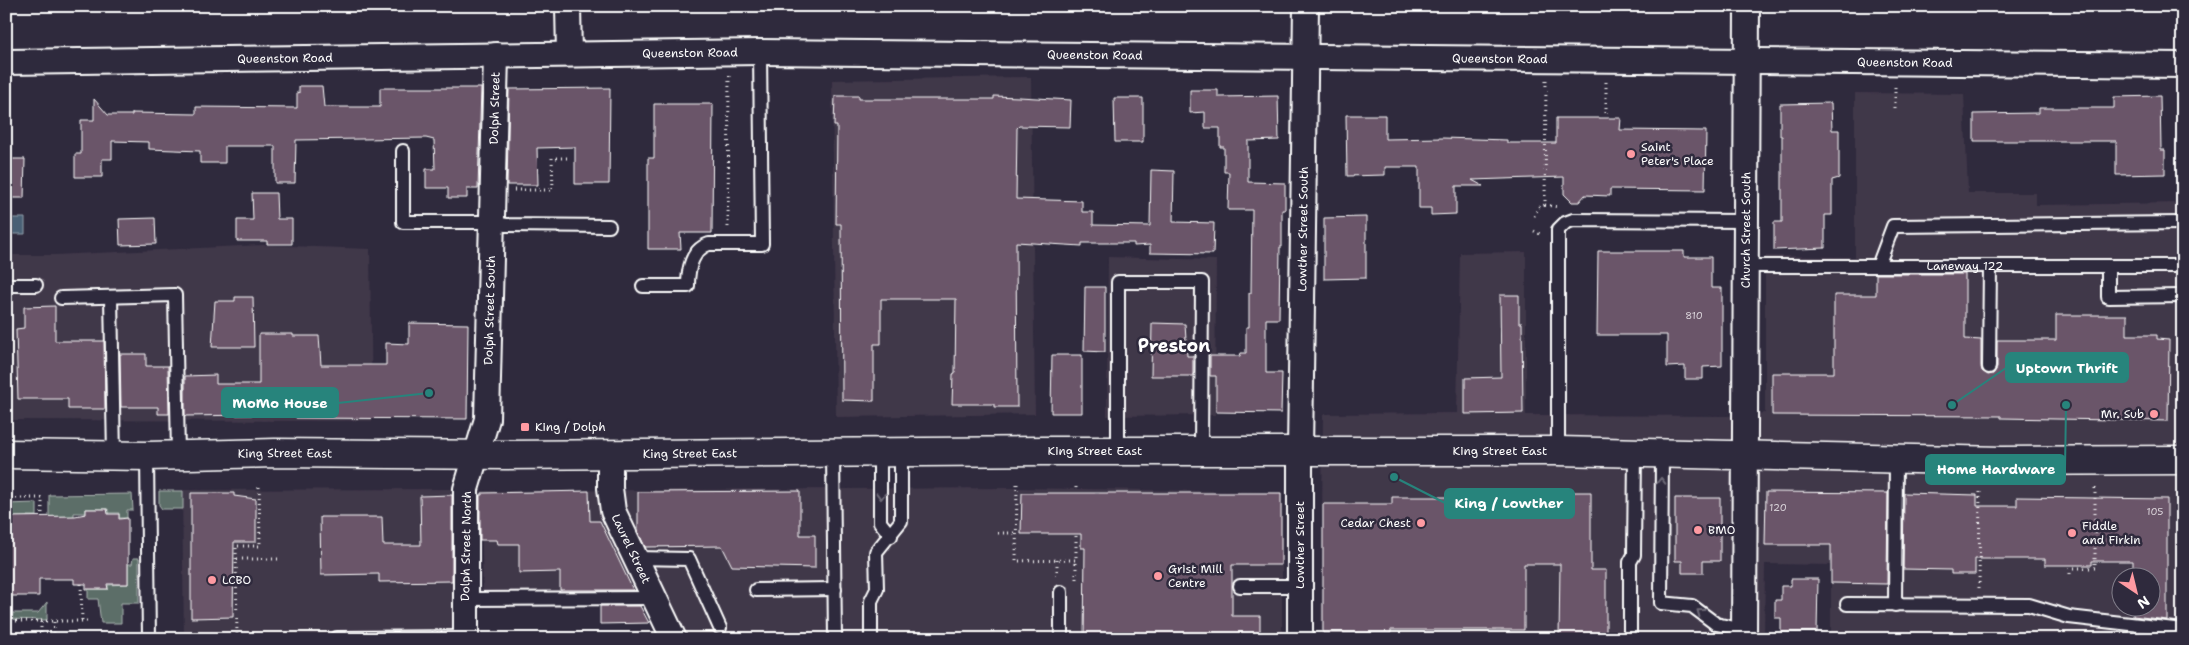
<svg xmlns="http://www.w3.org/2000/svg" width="2189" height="645" viewBox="0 0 2189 645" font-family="'Shantell Sans',sans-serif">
	<rect width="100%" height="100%" fill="#2f2a3d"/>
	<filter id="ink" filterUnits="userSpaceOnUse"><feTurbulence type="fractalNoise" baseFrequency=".02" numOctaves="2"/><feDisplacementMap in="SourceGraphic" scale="10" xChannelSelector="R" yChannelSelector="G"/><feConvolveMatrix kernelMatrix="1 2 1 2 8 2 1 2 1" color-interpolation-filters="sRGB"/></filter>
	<g filter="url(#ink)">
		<path fill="#41374a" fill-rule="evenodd" d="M1031,77l4,337 -199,3 -4,-337z
			M1855,93l109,1 4,99h68v12l147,-2v436h-352v-74l-66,-1 -1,75h-443l2,-225 134,-1 3,-160 66,-1v163l200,1 39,-3v-157l90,1zM2122,578h30v30h-30z
			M263,245l107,4 2,172 -366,-1v-165h49z
			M1108,257l108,3 -1,155 -108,1z
			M1014,488l268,4v147h-595l-23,-47 -113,1v13h-68l-2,-115z
			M452,489l1,150h-269l-2,-149z"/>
		<path fill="#5b6e67" stroke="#adb6b3" d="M159,491h24v18h-21l-3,-4z
			M132,494l1,16h-6v8h-8v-5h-11v-4h-22v4h-12v4l-25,4v-26z
			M37,503v13h-10v2h-19l-2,-2v-12z
			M133,558h6v45h-18v20h-20l-3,-24h-10v-10h20v-4l20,-1v-20h4z
			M47,602v18l-40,-1 -1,-6h32z"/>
		<path fill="#4a6175" stroke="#92a0ac" d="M6,218h19v16h-19z"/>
		<path fill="#6a5569" stroke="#fff" d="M299,86h23l2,21h56v-19h101l-3,101h-11v9h-19v-10h-22v-19h9l-1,-29 -8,-2 -130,2 -1,43h-20v-37h-50v17h-25v-12l-51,-2v-7l-37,-1v18h-10v18h-27v-23h6v-34h13v-21l14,16h24v-2l64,1v-7l101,1v-16l2,1z
			M610,88l-1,96h-34v-37l-38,1 1,37h-31l2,-96z
			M1190,90h28v7l60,-1 1,44 -31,1v41l37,1v27h-3v37h-2l-1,72h-13v54h16l-1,40 -65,-1v-36h-6v-20h30l1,-3h5v-26h3v-34h2l1,-83h-24l1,-38h-5v-25h-4v-19h-15v-16l-15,1z
			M835,96h24v3h135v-3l25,1 52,3 -1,27 -51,-1 -2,2 -1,71 66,2v11h11v13l57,1 1,-56 23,1 -1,51 41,1 -1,31 -63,-1v-8l-16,1v-3h-52v3l-66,-4 1,165h-23v-3h-42l1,-30h2l1,-75h-75v45h-7v57l-32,-1 -1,-176h-5l1,-98h-3z
			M2160,96l1,54h4v24l-49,1v-34h-142v-27l65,-1v-5h75v-11z
			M1114,98h29v44h-28z
			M1831,103l1,27h7v48l-7,2v35h-7v33l-51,2v-28h8v-86h-2v-32z
			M654,104h59l-1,129h-32l1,16h-33v-91h6z
			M1346,115h39v24l58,-1 64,2v3h49v-25h65l-1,12 86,1 -1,59 -95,-1v7l-25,-1 -6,7h-7l-8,-8v-17l-92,3 11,6h-27v28l-25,1v-7h-12v-41h-34v8l-38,1z
			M6,159h19l-1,39h-18z
			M252,193h24l1,26h15v25h-25v-3h-30v-21h16z
			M1366,217v61l-42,1v-61z
			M155,218l1,26 -36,1 -1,-26z
			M1598,251h86v6h27v31h11v78l-19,1v12h-18v-13l-18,1v-32h-70z
			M1876,274h89v65l16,1v27l1,4 6,4 5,-1 4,-6v-28h59v-25h71v20h30v4l12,1 -1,81 -167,-3v-2l-229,-1v-42h62v-78h42z
			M1085,287h20v65l-21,-1z
			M1500,295h19v28h3l1,90 -58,1v-36l36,-1z
			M235,297h18l1,50h-42l3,-46h20z
			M55,306v35h49l1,68h-37v-10h-50l-2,-70 8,-1v-21z
			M409,323l59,1 -1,95 -171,-1v-7h-44v4l-67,1v-40l31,-1v9h43v-50h34v2h26l2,29h65v-22l23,1z
			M1152,323l33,1 2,32h6v20h-42z
			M120,354h26v12h22l1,48h-11v-7h-37z
			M1052,355h30v58h-31z
			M589,491l1,30h10l33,69h-73v-18l-41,1v-29h-21l-1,-4h-17v-45h2v-2z
			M800,491v44h15v33l-83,-2 -10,-20 -77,1 -7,-15v-40z
			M1525,492h66v78h15v69h-47l1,-75h-36v66h-133v3h-68v-129h69v-7h133z
			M1766,492l122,1 -1,91 -56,-1v-38h-66z
			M191,493h43v3l22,3v43h-22l-1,75 -42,1z
			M1022,493h259v72h-49v51h28v23h-176l1,-91h-4v-14h-60z
			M1904,493l73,2v11h40v-9l150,2v121l-34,-4v-8h19v-30h-19v-17h-41v4h-47v-6h-70v15h-24v-4l-48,-1z
			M452,495v86l-73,1v-8l-58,1 -1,-58h62l1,28h38l-1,-49z
			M1675,498h45v63h-17v12h-21v-12h-7z
			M86,509h21l1,5h11v5l9,-1v66h-21l1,5h-22v-5h-12v-5h-35v17h-33v-79l69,-1 11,-2z
			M1791,579h27l-1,53h-36v-14h-6v-18h6v-14h10z
			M600,606h40l9,17 -49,1z"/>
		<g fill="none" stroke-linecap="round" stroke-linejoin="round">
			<g stroke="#fff" stroke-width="16">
				<g id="lane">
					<path d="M403,151v71h88l15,3 103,1"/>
					<path id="s1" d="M1746,266h437"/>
					<path d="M1878,266l15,-40 290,-3"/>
					<path d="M2108,266v31l75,-1"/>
					<path d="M6,285h30"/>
					<path d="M643,286h45c0,-17 3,-36 21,-42h53l-2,-192"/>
					<path d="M111,297l3,159"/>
					<path d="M61,298l114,-3 3,160"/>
					<path d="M1989,367l1,-101"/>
					<path d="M1118,451v-169h84l-1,170"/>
					<path d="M1558,451v-221l7,-7 8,-3 173,1"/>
					<path d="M833,452l2,187"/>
					<path d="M880,453v69l11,14"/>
					<path d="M1662,454l-1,149 31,3 24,18 28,6"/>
					<path d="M147,456l2,183"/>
					<path d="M636,558l53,1 31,69"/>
					<path d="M1240,586h60"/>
					<path d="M756,590l79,-1"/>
					<path d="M465,599l190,-1"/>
					<path d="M1847,604l182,1 40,12 114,13"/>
					<path d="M1895,605l1,-147"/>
					<path d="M337,638l129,-1"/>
					<path d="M871,639v-38l6,-12 -1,-37 25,-31v-68"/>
					<path d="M1061,639v-47"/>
					<path d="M1630,639v-77l4,-7 1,-102"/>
				</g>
			</g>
			<g stroke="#fff" stroke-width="28">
				<g id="street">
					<path d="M568,6l1,48"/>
					<path id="s2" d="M6,62l754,-10 1423,13"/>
					<path id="s3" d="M610,454v34l3,23 61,128"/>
					<path id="s4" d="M466,639v-150l21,-70 9,-364"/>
					<path id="s5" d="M1300,639v-188l6,-445"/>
					<path id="s6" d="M1744,639l3,-633"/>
				</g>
			</g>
			<g stroke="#fff" stroke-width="31">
				<g id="secondary">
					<path id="s7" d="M6,454l141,2 128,-3 230,2 538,-4h515l444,10 181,-1"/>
				</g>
			</g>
			<path stroke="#fff" stroke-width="3" stroke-dasharray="1 4" stroke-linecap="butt" d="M1546,80l-1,125 14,2
				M1606,82v32
				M1895,108v-23
				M514,190h39l-1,-32h16
				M1534,216l5,-9 6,-2
				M728,227l1,-151
				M1534,231l8,4
				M1017,484l-1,77 60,-1v25
				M1076,488v-4
				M6,498h36v19
				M998,533h18
				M1076,536v24
				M237,559h41
				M1057,560v17
				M2070,574v-6h25v-80
				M81,584l1,37
				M1979,588l1,-99
				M6,621h83
				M41,622v17
				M54,622v17
				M237,639l-1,-93h24l-1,-60"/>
			<use href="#lane" stroke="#2f2a3d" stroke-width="12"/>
			<use href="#street" stroke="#2f2a3d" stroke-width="24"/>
			<use href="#secondary" stroke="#2f2a3d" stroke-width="28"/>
		</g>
		<defs><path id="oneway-chevron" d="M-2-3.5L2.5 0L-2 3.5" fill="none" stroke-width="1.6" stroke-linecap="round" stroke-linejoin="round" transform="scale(1.25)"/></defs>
		<g stroke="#6d6a77">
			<use href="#oneway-chevron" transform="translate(1661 481) rotate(-89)"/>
			<use href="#oneway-chevron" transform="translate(881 496) rotate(91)"/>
			<use href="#oneway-chevron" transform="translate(1700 612) rotate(-144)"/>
		</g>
	</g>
	<g fill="#ff9aa2" stroke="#2f2a3d" stroke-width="2">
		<circle cx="1631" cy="154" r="5"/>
		<circle cx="2154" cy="414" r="5"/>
		<rect x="520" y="422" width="10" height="10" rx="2.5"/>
		<circle cx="1421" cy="523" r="5"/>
		<circle cx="1698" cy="530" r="5"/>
		<circle cx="2072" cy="533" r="5"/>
		<circle cx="1158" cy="576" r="5"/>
		<circle cx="212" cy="580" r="5"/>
	</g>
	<g text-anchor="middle" stroke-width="5" stroke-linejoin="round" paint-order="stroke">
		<g font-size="10" fill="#dad4da">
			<text x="1694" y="319">810</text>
			<text x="1778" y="511">120</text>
			<text x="2155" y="515">105</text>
		</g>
		<g font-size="12" fill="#fff" stroke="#2f2a3d">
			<text dy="4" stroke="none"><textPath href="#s2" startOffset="684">Queenston Road</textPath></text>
			<text dy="4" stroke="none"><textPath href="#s2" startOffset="1089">Queenston Road</textPath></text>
			<text dy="4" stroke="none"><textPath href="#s2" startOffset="279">Queenston Road</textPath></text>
			<text dy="4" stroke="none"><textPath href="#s2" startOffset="1494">Queenston Road</textPath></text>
			<text dy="4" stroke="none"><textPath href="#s2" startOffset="1899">Queenston Road</textPath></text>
			<text dy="4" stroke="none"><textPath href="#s4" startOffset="534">Dolph Street</textPath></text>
			<text dy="4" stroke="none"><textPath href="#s5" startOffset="410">Lowther Street South</textPath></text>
			<text dy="4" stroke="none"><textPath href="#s6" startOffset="409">Church Street South</textPath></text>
			<text dy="4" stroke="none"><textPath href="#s1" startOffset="219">Laneway 122</textPath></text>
			<text dy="4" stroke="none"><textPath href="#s4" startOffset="332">Dolph Street South</textPath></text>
			<text dy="4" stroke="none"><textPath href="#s7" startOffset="1089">King Street East</textPath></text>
			<text dy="4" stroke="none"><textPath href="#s7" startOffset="1494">King Street East</textPath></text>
			<text dy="4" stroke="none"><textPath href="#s7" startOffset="684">King Street East</textPath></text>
			<text dy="4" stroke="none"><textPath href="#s7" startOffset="279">King Street East</textPath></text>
			<text transform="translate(1300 545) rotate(-90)" y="4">Lowther Street</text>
			<text transform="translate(466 546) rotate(-89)" y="4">Dolph Street North</text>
			<text dy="4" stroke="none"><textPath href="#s3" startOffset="99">Laurel Street</textPath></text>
		</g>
		<g font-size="12" fill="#fff" stroke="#2f2a3d" text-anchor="start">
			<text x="1641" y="151">Saint<tspan x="1641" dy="14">Peter's Place</tspan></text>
			<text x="2144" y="418" text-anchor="end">Mr. Sub</text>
			<text x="535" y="431">King / Dolph</text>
			<text x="1411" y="527" text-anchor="end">Cedar Chest</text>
			<text x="2082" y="530">Fiddle<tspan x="2082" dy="14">and Firkin</tspan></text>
			<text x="1708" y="534">BMO</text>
			<text x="1168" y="573">Grist Mill<tspan x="1168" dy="14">Centre</tspan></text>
			<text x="222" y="584">LCBO</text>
		</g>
		<g font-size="18" font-weight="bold" fill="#fff" stroke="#2f2a3d">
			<text x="1174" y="352">Preston</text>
		</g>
	</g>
	<path fill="none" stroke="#27847c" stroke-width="2" d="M1952 405L2006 368M429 393L338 403M2066 405L2065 469M1394 477L1445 503"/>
	<g fill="#27847c" stroke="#2f2a3d" stroke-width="2">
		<circle cx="1952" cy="405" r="5"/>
		<circle cx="429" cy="393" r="5"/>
		<circle cx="2066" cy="405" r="5"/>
		<circle cx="1394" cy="477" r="5"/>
	</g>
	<g fill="#27847c" stroke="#27847c" stroke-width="2">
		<rect x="2006" y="353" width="122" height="29" rx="5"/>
		<rect x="222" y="388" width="116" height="29" rx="5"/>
		<rect x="1926" y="455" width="139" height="29" rx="5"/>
		<rect x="1445" y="489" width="129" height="29" rx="5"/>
	</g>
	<g font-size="14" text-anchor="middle" font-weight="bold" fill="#fff">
		<text x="2067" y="373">Uptown Thrift</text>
		<text x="280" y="408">MoMo House</text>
		<text x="1996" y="474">Home Hardware</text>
		<text x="1509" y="508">King / Lowther</text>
	</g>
	<rect width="2189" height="645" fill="none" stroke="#2f2a3d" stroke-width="25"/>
	<rect x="12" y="12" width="2164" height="620" fill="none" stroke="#fff" stroke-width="2" filter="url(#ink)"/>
	<g transform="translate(2136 592) rotate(145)"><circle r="24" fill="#2f2a3d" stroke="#827f8b"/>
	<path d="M0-4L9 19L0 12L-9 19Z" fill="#ff9aa2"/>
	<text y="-8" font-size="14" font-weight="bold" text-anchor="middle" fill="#ffffff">N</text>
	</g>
</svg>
